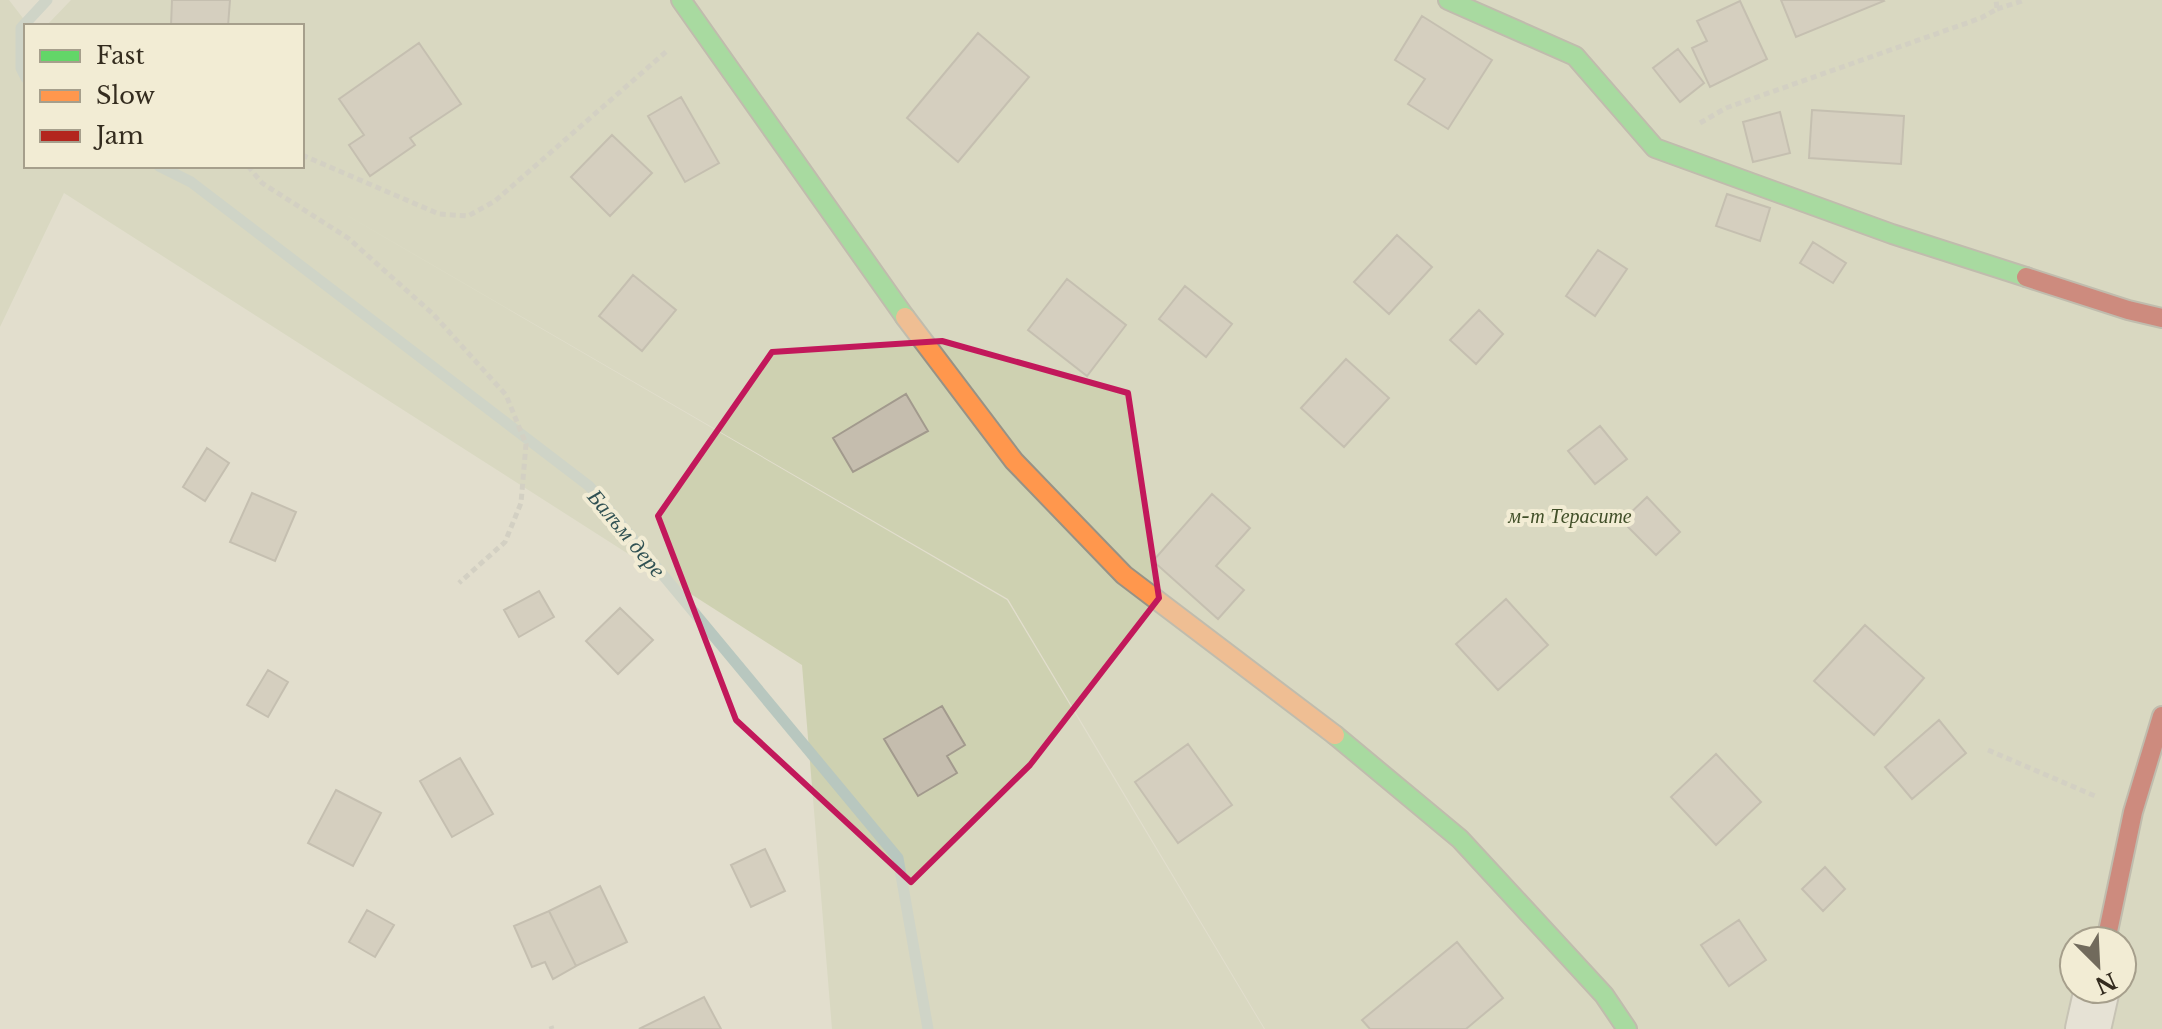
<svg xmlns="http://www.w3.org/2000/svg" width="2162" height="1029" viewBox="0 0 2162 1029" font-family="'Libre Baskerville',serif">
	<rect width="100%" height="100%" fill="#e2decd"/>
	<path fill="#ced1b1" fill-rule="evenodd" d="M0,0h9l20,26h-3v140h276v-140h-256l25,-26h2091v1029h-897l-257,-430 -677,-393 676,394 257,429h-432l-30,-364 -738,-472 -64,134zM2074,941h48v48h-48z"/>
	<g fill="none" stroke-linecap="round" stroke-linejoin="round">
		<path stroke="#b8c7bf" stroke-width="11" d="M26,78l-5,-10v-40l26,-28
			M159,166l32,16 398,304 309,372 30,171"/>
	</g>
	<path fill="#c5bdae" stroke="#a29a8d" stroke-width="2" d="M172,0h58l-2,26h-57z
		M1781,0h102l1,1 -88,36z
		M1740,1l27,58 -57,28 -18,-39 15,-7 -10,-20z
		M1422,16l70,44 -44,69 -40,-25 17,-25 -30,-19z
		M978,33l51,44 -71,85 -51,-44z
		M419,43l42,61 -51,34 5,7 -45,31 -21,-31 15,-10 -25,-36z
		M1678,49l26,34 -24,19 -27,-34z
		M681,97l38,66 -34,19 -37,-66z
		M1812,110l92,6 -3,48 -92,-6z
		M1780,112l10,41 -37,9 -10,-40z
		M612,135l40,38 -42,43 -39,-39z
		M1727,194l43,14 -10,33 -44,-15z
		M1397,235l35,32 -43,47 -35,-32z
		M1813,242l33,21 -13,20 -33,-20z
		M1598,250l29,19 -32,47 -29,-20z
		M633,275l43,35 -34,41 -43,-35z
		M1067,279l59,46 -39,51 -59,-46z
		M1185,286l47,38 -26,33 -47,-38z
		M1479,310l24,24 -27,30 -26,-24z
		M1346,359l43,39 -45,49 -43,-39z
		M906,394l22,37 -75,41 -20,-34z
		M1600,426l27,33 -32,25 -27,-33z
		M207,448l22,15 -24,38 -22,-14z
		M252,493l44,19 -21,49 -45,-19z
		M1212,494l38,34 -34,38 28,24 -26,29 -65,-58z
		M1647,497l33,35 -24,23 -34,-34z
		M539,591l15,26 -35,20 -15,-27z
		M1506,599l42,46 -50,45 -42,-46z
		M620,608l33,32 -35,34 -32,-33z
		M1865,625l59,53 -50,57 -60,-54z
		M268,670l20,12 -20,35 -21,-12z
		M942,706l23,39 -18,11 10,17 -39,23 -34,-57z
		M1939,720l27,33 -54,46 -27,-32z
		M1188,744l44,61 -54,38 -43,-61z
		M1716,754l45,48 -45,43 -45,-48z
		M460,758l33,56 -41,23 -32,-56z
		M336,790l45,23 -28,53 -45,-23z
		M765,849l20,42 -34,16 -20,-42z
		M1825,867l20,22 -22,22 -21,-22z
		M600,886l27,56 -51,24 -27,-55z
		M367,910l27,15 -19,32 -26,-15z
		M549,911l27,55 -23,13 -8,-17 -13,5 -18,-41z
		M1739,920l27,40 -37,26 -28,-41z
		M1457,942l46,56 -37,31h-96l-8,-9z
		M704,997l17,32h-82z"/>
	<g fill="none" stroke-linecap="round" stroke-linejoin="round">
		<g stroke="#a7a396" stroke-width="48">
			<path id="street" d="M2088,1029l9,-40"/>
		</g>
		<g stroke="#979286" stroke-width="22">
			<path id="fast" d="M681,0l224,317
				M1448,0l127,56 80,92 237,86 134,43
				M1335,735l125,104 144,156 23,34"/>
		</g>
		<g stroke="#979286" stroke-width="22">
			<path id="slow" d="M905,317l109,144 110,114 211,160"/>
		</g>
		<g stroke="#979286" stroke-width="22">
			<path id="jam" d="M2026,277l102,33 34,8
				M2106,941l27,-129 29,-96"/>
		</g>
		<path stroke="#c2bfb5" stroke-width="5" stroke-dasharray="6 4" stroke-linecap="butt" d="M1997,9l28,-9
			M1700,123l26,-15 255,-90 16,-9 -1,-9
			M302,155l137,59 29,2 27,-15 173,-151
			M248,166l14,17 86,55 85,76 73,81 20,49 -5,59 -16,39 -46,41
			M1988,750l107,46
			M551,1026l1,3"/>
		<use href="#street" stroke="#eae7de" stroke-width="44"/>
		<use href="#fast" stroke="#63d668" stroke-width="18"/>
		<use href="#slow" stroke="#ff974d" stroke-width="18"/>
		<use href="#jam" stroke="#b3261e" stroke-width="18"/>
	</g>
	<path d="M0 0H2162V1029H0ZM942,341l186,52 31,205 -129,167 -119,117 -175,-162 -78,-204 114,-164z" fill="#e2decd" fill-opacity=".55" fill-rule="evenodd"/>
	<path fill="none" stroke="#c2185b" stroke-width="6" stroke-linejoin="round" d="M942,341l186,52 31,205 -129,167 -119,117 -175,-162 -78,-204 114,-164z"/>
	<g text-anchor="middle" stroke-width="8" stroke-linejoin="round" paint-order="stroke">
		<g font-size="20" font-style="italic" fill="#414f28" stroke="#f2ecd4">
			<text x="1570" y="523">м-т Терасите</text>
		</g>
		<g font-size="22" font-style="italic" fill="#305153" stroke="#f2ecd4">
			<text transform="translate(627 533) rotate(50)" y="8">Балъм дере</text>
		</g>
	</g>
	<rect x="24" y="24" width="280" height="144" fill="#f2ecd4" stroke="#a69f8c" stroke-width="2"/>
	<rect x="40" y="50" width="40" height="12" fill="#63d668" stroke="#a69f8c" stroke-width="2"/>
	<text x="96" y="64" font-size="24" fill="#342c1f">Fast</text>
	<rect x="40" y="90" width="40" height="12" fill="#ff974d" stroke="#a69f8c" stroke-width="2"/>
	<text x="96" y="104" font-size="24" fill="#342c1f">Slow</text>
	<rect x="40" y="130" width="40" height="12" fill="#b3261e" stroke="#a69f8c" stroke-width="2"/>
	<text x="96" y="144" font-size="24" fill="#342c1f">Jam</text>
	<g transform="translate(2098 965) rotate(156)"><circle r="38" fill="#f2ecd4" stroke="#a69f8c" stroke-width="2"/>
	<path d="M0-6L14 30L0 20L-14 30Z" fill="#716a5c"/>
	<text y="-12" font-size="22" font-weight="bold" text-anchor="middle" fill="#342c1f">N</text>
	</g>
</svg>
